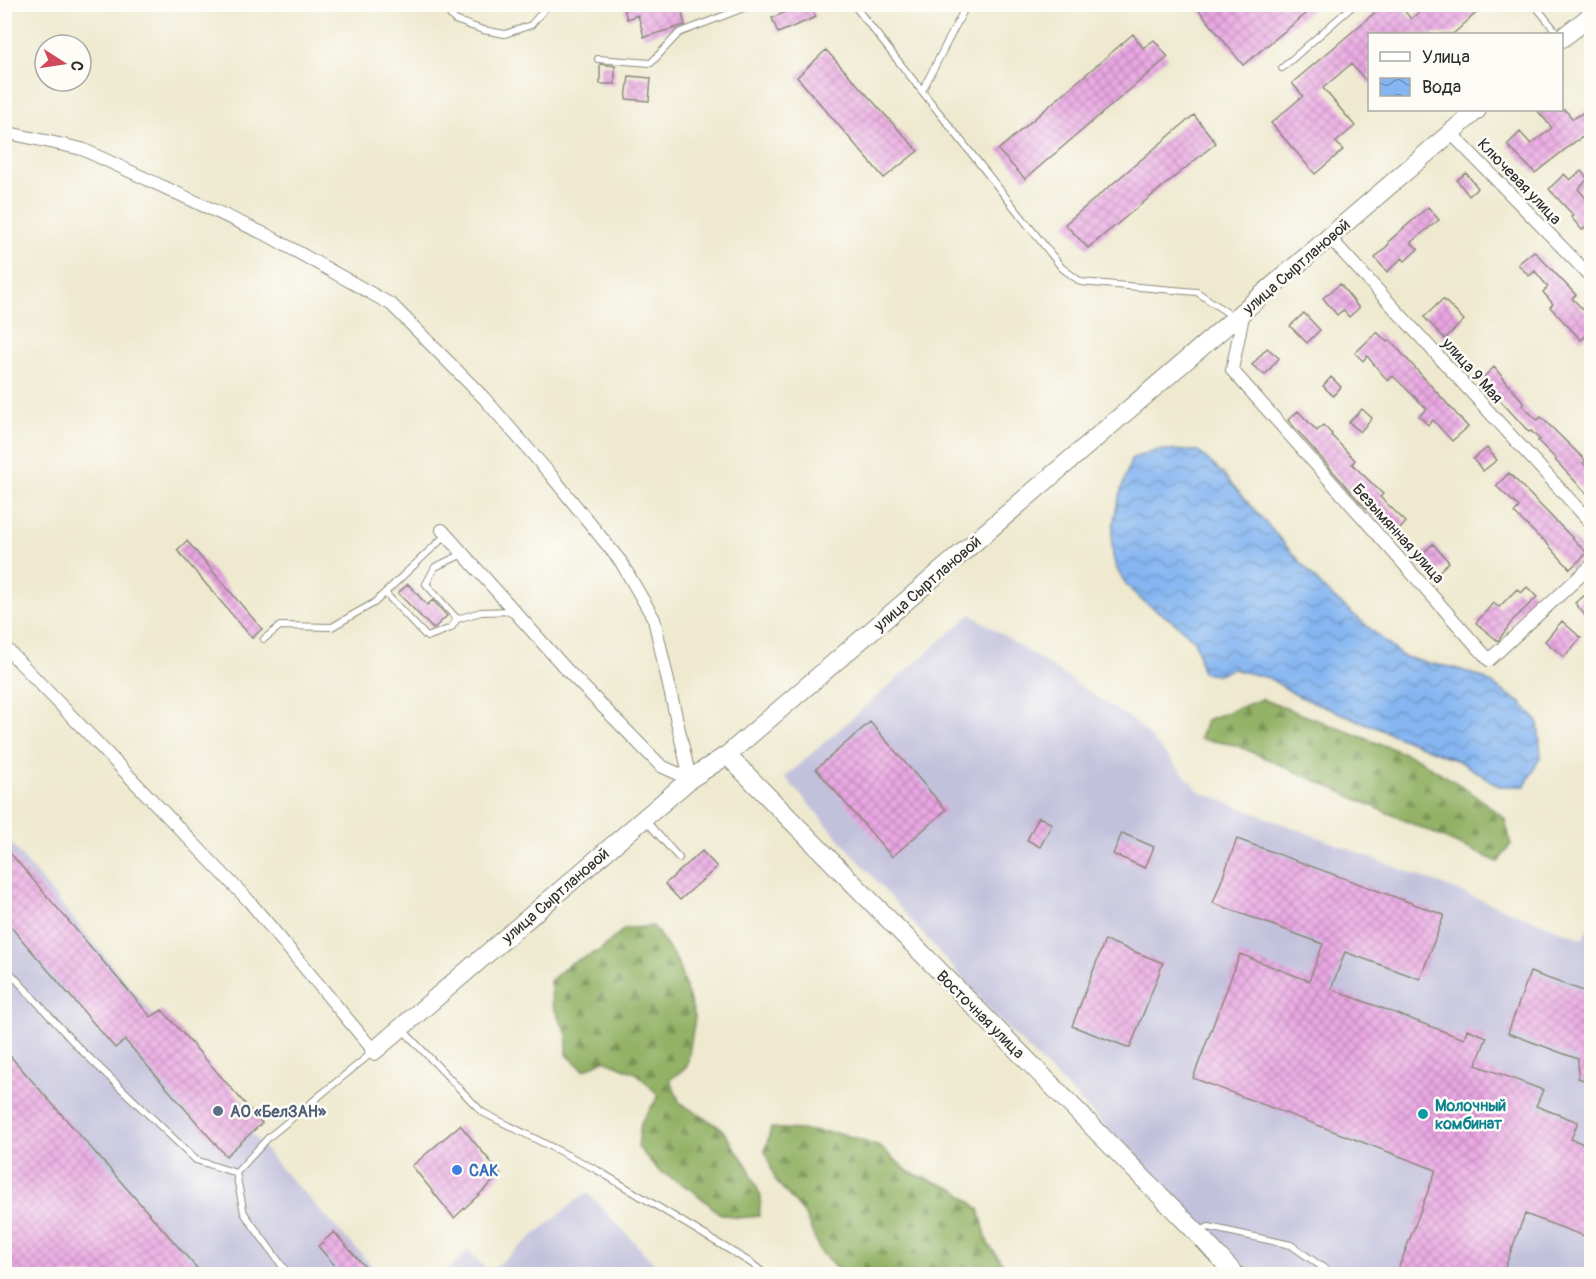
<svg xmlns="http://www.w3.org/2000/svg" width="1596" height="1279" viewBox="0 0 1596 1279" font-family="Pangolin,sans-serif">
	<defs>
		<pattern id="forest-firs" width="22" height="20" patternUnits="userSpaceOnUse" patternTransform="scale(1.5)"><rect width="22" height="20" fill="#93b266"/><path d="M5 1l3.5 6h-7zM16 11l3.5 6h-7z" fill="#789154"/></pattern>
		<pattern id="water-waves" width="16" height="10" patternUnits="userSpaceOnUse" patternTransform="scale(1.5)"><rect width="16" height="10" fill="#85b6f1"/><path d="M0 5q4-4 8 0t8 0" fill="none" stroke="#6d94c3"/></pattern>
		<pattern id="building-cross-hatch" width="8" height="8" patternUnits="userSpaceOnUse" patternTransform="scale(1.5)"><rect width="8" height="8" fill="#eaa7e3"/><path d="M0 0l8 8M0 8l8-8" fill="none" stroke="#be88b8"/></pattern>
	</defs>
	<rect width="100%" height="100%" fill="#fdfcf7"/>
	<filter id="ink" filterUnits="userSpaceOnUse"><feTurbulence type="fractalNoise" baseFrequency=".0167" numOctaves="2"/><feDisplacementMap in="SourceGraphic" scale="12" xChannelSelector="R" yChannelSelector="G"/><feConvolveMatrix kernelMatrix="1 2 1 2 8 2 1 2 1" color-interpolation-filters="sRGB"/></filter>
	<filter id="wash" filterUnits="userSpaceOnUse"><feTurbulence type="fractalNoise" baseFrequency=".008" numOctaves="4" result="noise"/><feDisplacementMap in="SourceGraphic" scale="24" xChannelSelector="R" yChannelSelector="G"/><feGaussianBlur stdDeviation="1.35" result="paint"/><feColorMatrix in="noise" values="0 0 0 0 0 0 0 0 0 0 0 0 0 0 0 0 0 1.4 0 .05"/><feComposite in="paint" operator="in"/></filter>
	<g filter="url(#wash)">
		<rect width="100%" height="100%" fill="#eee9cf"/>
		<path fill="#c2c1dc" d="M971,614l167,110 62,68 383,147 8,-17v352h-338l-256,-256 -212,-241z
			M4,835l277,334 99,105h-375z
			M587,1192l77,82h-220l24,-24 21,22z"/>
		<path fill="url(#forest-firs)" stroke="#5f6e48" stroke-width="1.5" d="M1262,699l152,58 53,32 38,30 6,25 -13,18 -262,-117 -36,-6 6,-19z
			M653,926l24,35 18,56 -8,49 -17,14 10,23 41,25 27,39 13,30 -2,19 -21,2 -19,-5 -27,-23 -33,-19 -21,-24 3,-25 18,-26 -21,-22 -34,-14 -20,10 -17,-15v-21l-15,-30 -2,-23 21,-18 28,-12 25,-22z
			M771,1128l68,5 41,14 29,25 47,18 23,19 9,35 23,30h-170l-21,-23 -16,-38 -28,-32 -11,-30z"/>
		<path fill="url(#water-waves)" stroke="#58708e" stroke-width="1.5" d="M1158,450l40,1 25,23 101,115 78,67 25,7 29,5 27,10 38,25 17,19 3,34 -16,30h-26l-38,-24 -163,-66 -29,-18 -37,-9 -16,6 -14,-3c-2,-9 -3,-19 -6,-27 -6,-14 -36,-32 -49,-41 -15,-11 -31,-29 -34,-48 -5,-31 9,-70 19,-98z"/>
		<g id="blocks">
			<path fill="url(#building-cross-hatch)" d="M623,4h57l5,21 -41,12 -6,-22 -11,4z
				M804,4h6l6,13 -38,16 -6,-15z
				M1194,4h124l-75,61z
				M1385,4h14l12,15 17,-15h58l-33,30h-83v51l-19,-21 -28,24 32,38 -19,16 7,8 -28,24 -44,-51 32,-27 -11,-13z
				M1133,34l10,14 11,-8 14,17 -143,122 -27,-29z
				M826,50l92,101 -34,27 -87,-101z
				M600,64l15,2v18h-15z
				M629,76l22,2 -2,23 -23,-2z
				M1592,107v25l-16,9 -41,32 -28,-28 13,-13 11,12 21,-16 -15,-18h28l8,9z
				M1194,115l22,28 -128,105 -23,-24z
				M1581,171l7,8 -10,10 14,16v17l-10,8 -11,-13 2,-2 -24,-26 15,-15 6,6z
				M1466,173l12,15 -9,8 -12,-16z
				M1428,207l11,13 -28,22 7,7 -13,12 -3,-3 -15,14 -12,-14 14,-14 -1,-2z
				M1534,251l42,44 -4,3 20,21v11l-11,10 -31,-33 3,-3 -10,-12 5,-5 -13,-16 -6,5 -11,-12z
				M1340,284l19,24 -10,9 -6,-7 -6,5 -14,-17z
				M1443,299l21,21 -19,19 -21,-22z
				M1304,313l16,17 -13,13 -17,-17z
				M1377,332l10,10 3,-2 78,87 -16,14 -19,-21 -5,5 -9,-9 8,-7 -34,-33 -5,5 -21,-25 -4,5 -8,-8z
				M1267,348l12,10 -14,17 -13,-10z
				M1494,367l30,36 -2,2 15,15 4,-3 45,44 -3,2 9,8v28l-37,-39 1,-1 -18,-18 2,-1 -9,-9 -2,1 -40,-44 -1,1 -8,-8z
				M1331,377l10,10 -8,9 -10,-10z
				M1362,409l10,9 -12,14 -11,-10z
				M1298,411l19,20 6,-6 9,9 -1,1 24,25 -3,4 31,30 -3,3 26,25 -12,14 -35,-35 -71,-81z
				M1487,448l10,12 -14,11 -10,-12z
				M1509,473l78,80 -17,16 -28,-31 -1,1 -27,-26 5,-6 -23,-21z
				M187,541l75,88 -10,9 -75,-88z
				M1433,544l16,18 -17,16 -16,-18z
				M408,584l19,21 6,-5 14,16 -14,13 -35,-36z
				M1527,587l10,10 -24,23 -15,21 -22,-18 17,-20 6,4 18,-18 4,4z
				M1592,590v34l-17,-21z
				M1562,621l19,17 -17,19 -19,-16z
				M870,722l76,88 -54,47 -76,-88z
				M1039,817l13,7 -12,23 -13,-7z
				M1122,833l32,14 -9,21 -32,-14z
				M1237,839l207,76 -24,64 -75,-27 -14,37 133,50 3,-10 20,8 -11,28 67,25 -7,16 42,16 -7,17 21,8v92l-67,-25 -23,61h-106l40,-105 -243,-92 47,-124 69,27 14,-37 -110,-41z
				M4,846l147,171 11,-7 100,113 -36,33 -101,-116 -10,8 -111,-129z
				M702,851l15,16 -37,33 -15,-16z
				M1105,940l58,23 -33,85 -58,-22z
				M1530,972l62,22v89l-14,-5v-19l-70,-26z
				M4,1049l199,226h-199z
				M460,1125l41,49 -47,44 -42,-52z
				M334,1232l38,43h-29l-25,-29z"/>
		</g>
	</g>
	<g filter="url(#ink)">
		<use href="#blocks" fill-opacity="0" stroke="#8c8a7d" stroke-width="1.5"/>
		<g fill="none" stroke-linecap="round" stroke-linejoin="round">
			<g stroke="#8c8a7d" stroke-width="8">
				<path id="lane" d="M441,4l14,16 28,10 22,4 26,-9 18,-21
					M853,4l209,264 19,14 116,10 35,24
					M1534,4l24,30
					M598,59l53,4 28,-30 75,-29
					M1282,68l73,-64
					M922,91l45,-87
					M463,554l-28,13 -9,17 31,35 24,-7 33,-1
					M385,593l42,44 24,-9 6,-9
					M264,639l16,-13 52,1 24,-14 18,-10 72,-68
					M646,821l33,37
					M4,966l74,81 118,113 40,13 33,-36 104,-85
					M403,1030l79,82 115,58 154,93 14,11
					M236,1173l8,40 44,61
					M1200,1231l9,-4 82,18 41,29"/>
			</g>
			<g stroke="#8c8a7d" stroke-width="14">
				<path id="street" d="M4,132l78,17 187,87 123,69 92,93 66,76 71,88 33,57 36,160
					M1450,132l142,146
					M1329,237l263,287
					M1244,311l-12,59 257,290 103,-95
					M442,530l124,139 95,97 29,13
					M4,646l245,255 125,150"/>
			</g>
			<g stroke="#8c8a7d" stroke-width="20">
				<path id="secondary" d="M1562,38l30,-23
					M727,755l469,477 39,42
					M374,1051l316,-272 37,-24 750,-645"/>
			</g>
			<use href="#lane" stroke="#fff" stroke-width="6"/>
			<use href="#street" stroke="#fff" stroke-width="12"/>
			<use href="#secondary" stroke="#fff" stroke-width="18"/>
		</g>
	</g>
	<circle fill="#5c6f8a" stroke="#fdfcf7" stroke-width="2" cx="218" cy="1111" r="6"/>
	<circle fill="#0f9aa8" stroke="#fdfcf7" stroke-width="2" cx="1423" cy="1114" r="6"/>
	<circle fill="#3f7fe0" stroke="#fdfcf7" stroke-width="2" cx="457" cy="1170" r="6"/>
	<g text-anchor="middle" stroke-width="5" stroke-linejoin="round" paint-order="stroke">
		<g font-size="16" fill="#2b2b2b" stroke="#fdfcf7">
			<text transform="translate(1520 181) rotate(46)" y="6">Ключевая улица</text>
			<text transform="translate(1296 266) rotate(-41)" y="6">улица Сыртлановой</text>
			<text transform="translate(1473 370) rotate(48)" y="6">улица 9 Мая</text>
			<text transform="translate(1399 533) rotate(48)" y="6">Безымянная улица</text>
			<text transform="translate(927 583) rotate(-41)" y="6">улица Сыртлановой</text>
			<text transform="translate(555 895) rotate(-41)" y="6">улица Сыртлановой</text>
			<text transform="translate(981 1014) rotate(45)" y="6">Восточная улица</text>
		</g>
		<g font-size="16" font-weight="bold" fill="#0d838f" stroke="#fdfcf7" text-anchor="start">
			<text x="1435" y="1111">Молочный<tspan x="1435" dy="18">комбинат</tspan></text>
		</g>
		<g font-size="16" font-weight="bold" fill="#4e5e75" stroke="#fdfcf7" text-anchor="start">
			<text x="230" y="1117">АО «БелЗАН»</text>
		</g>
		<g font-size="16" font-weight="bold" fill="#366cbe" stroke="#fdfcf7" text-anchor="start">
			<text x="469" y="1176">САК</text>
		</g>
	</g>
	<rect width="1596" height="1279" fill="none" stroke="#fdfcf7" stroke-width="24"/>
	<rect x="1368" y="33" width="195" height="78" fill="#fdfcf7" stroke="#a9a8a5" stroke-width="1.5"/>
	<rect x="1380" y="52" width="30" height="9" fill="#ffffff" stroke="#a9a8a5" stroke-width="1.5"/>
	<text x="1422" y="63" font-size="18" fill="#2b2b2b">Улица</text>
	<rect x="1380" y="78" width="30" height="18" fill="url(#water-waves)" stroke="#a9a8a5" stroke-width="1.5"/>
	<text x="1422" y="93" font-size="18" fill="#2b2b2b">Вода</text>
	<g transform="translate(63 63) rotate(102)"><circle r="28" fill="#fdfcf7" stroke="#a9a8a5" stroke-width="1.5"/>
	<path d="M0-4.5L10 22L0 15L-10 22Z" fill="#d1495b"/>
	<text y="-9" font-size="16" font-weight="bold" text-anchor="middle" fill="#2b2b2b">С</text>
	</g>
</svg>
